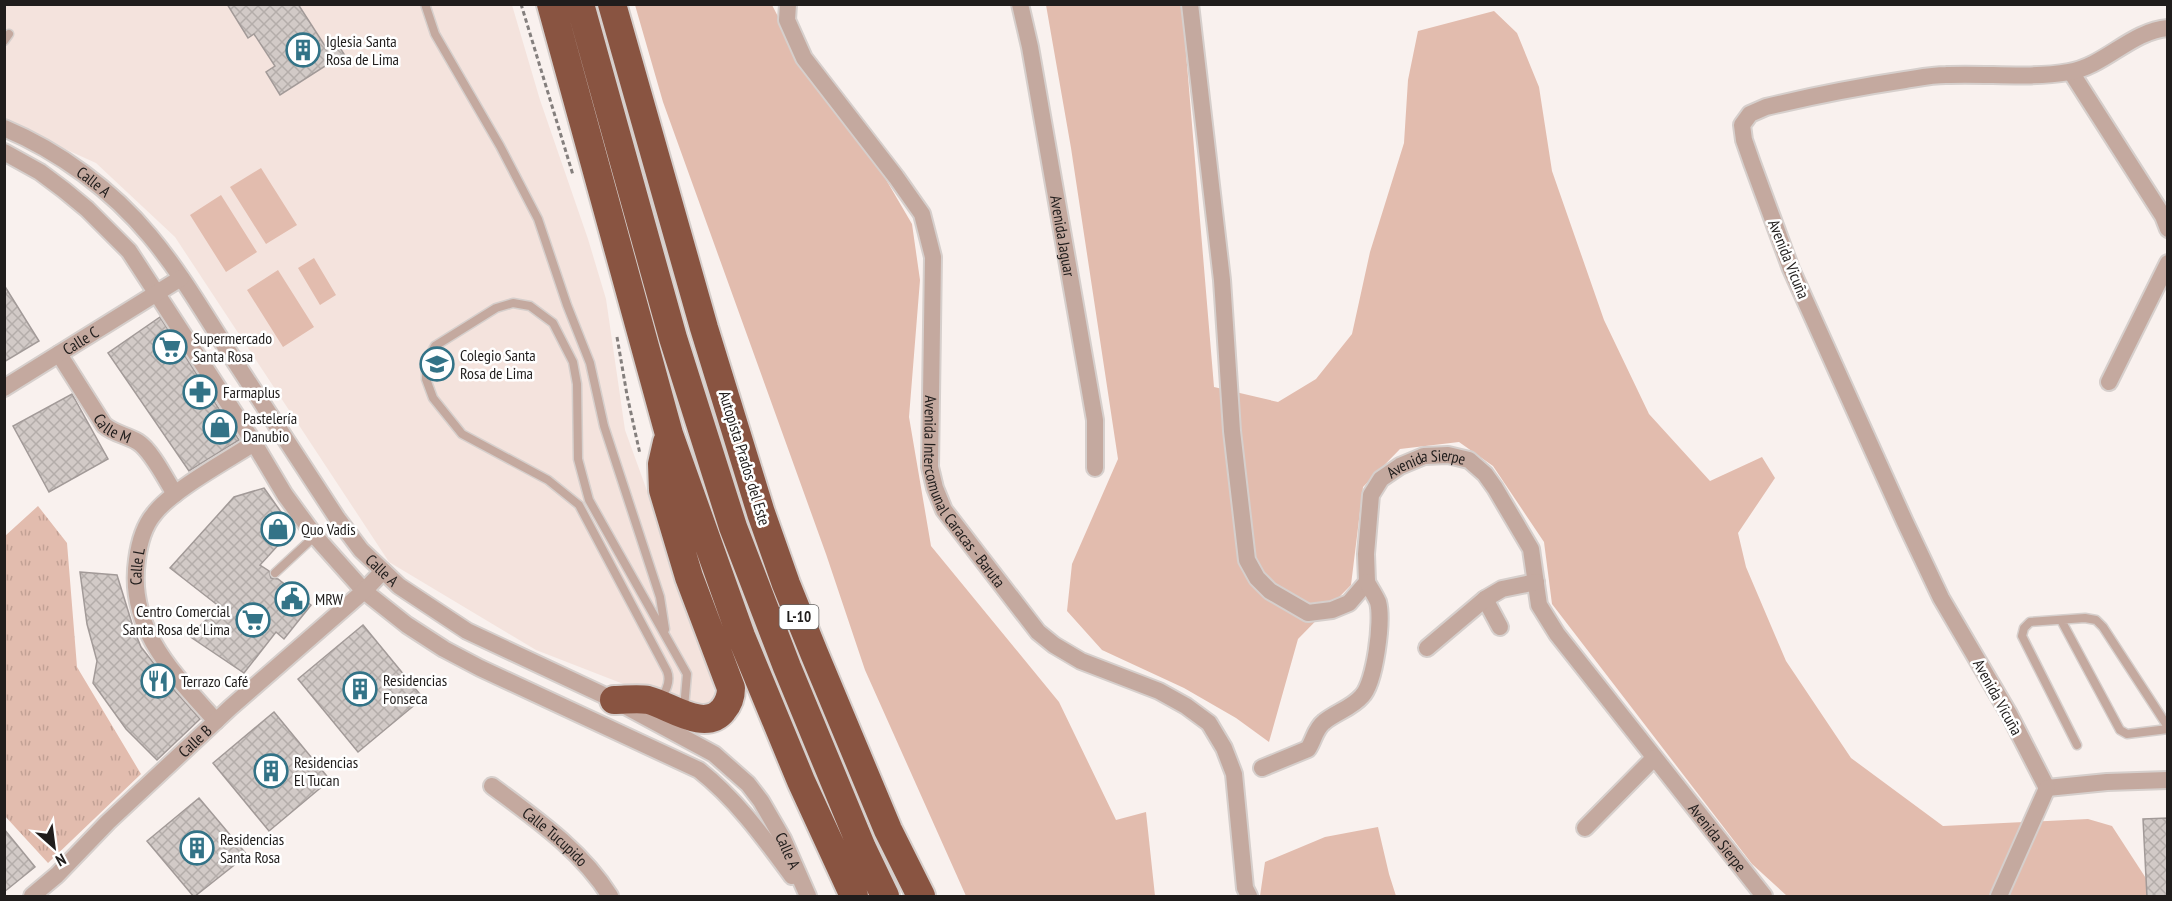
<svg xmlns="http://www.w3.org/2000/svg" width="2172" height="901" viewBox="0 0 2172 901" font-family="'PT Sans Narrow',sans-serif">
	<defs>
		<pattern id="park-tufts" width="24" height="20" patternUnits="userSpaceOnUse" patternTransform="scale(1.5)"><rect width="24" height="20" fill="#e2bcae"/><path d="M3 7l-1-3M5 7V3M7 7l1-3M15 17l-1-3M17 17v-4M19 17l1-3" fill="none" stroke="#c2a195"/></pattern>
		<pattern id="building-cross-hatch" width="8" height="8" patternUnits="userSpaceOnUse" patternTransform="scale(1.5)"><rect width="8" height="8" fill="#d2cac7"/><path d="M0 0l8 8M0 8l8-8" fill="none" stroke="#b4adaa"/></pattern>
	</defs>
	<rect width="100%" height="100%" fill="#f9f1ee"/>
	<path fill="#f4e3dd" d="M5,5h507l28,95 48,139 18,60 19,131 84,232 7,39 -18,12 -162,-63 -147,-88 -214,-325 -79,-74 -91,-41z"/>
	<path fill="#e2bcae" d="M635,5h137l29,56 63,81 48,82 8,56 -11,137 22,129 128,156 57,118 30,-8 9,84h-189l-101,-226 -39,-116 -163,-452z
		M1046,5h136l32,382 64,15 38,-23 36,-45 18,-82 34,-109 4,-63 10,-49 76,-20 23,22 22,54 13,84 52,149 45,94 61,67 52,-24 13,21 -37,55 8,34 40,94 65,97 92,68 145,-7 24,7 39,60 -2,10h-362l-35,-32 -200,-260 -8,-62 -51,-76 -34,-24 -59,7 -37,38 -12,98 -53,54 -29,103 -33,-24 -52,-30 -82,-38 -35,-39 5,-47 46,-105 -47,-311z
		M261,168l36,57 -31,19 -36,-57z
		M221,195l36,57 -31,20 -36,-57z
		M314,258l22,37 -16,10 -22,-37z
		M278,270l36,57 -31,20 -36,-57z
		M1378,827l11,47 7,22h-136l5,-34 60,-25z"/>
	<path fill="url(#park-tufts)" d="M38,506l29,37 10,124 64,107 -93,89 -44,-48 1,-279z"/>
	<path fill="url(#building-cross-hatch)" stroke="#a29a98" stroke-width="1.5" d="M227,4h71l27,42 10,-6 9,14 -64,41 -14,-23 9,-6 -21,-32 -6,4z
		M4,285l35,56 -35,21z
		M160,317l79,123 -50,31 -81,-118z
		M72,394l36,65 -59,33 -36,-66z
		M264,488l29,41 -33,36 9,6 2,7 7,1 33,26 -27,34 -8,-7 -32,41 -55,-37 31,-29 -50,-39 64,-71z
		M80,572l37,3 17,55 7,17 35,45 24,27 -43,41 -31,-31 -33,-46 4,-22 -10,-37z
		M363,625l60,73 -65,54 -60,-73z
		M274,712l56,68 -61,51 -56,-68z
		M199,798l48,57 -53,42 -47,-56z
		M2168,818v79h-21l-4,-78z
		M4,829l31,38 -31,25z"/>
	<g fill="none" stroke-linecap="round" stroke-linejoin="round">
		<g stroke="#d6cfcc" stroke-width="11">
			<path id="lane" d="M425,4l10,30 65,112 38,73 29,86 23,58 14,63 56,171 5,32
				M4,41l5,-7
				M275,573l40,-37
				M2061,620l59,110 7,4 41,-5
				M659,700c7,-8 12,-19 8,-29l-88,-166 -31,-25 -86,-46 -29,-36 -7,-19v-17l9,-16 61,-38 17,-5 17,3 23,17 20,39 4,22 1,75 11,41 98,174 -3,34
				M2077,745l-55,-109 2,-8 6,-6 55,-4 11,2 7,7 65,100"/>
		</g>
		<g stroke="#d6cfcc" stroke-width="20">
			<g id="street">
				<path id="s1" d="M788,4l-1,16 17,38 92,119 26,37 11,43 -3,210 5,21 9,22 94,122 16,13 27,16 78,30 27,15 23,17 15,25 10,26 11,114 4,8"/>
				<path id="s2" d="M1020,4l10,43 65,373v48"/>
				<path id="s3" d="M1190,4l32,276 10,151 15,129 10,18 13,13 38,22 24,-3 17,-7 18,-21 -1,-28 5,-59 10,-16 19,-13 24,-10 24,-1 21,5 16,14 10,14 36,61 8,56 18,29 207,262"/>
				<path d="M2071,72l92,144 5,13"/>
				<path id="s4" d="M4,128c55,23 108,62 146,108 31,37 56,81 82,121 35,54 70,108 105,161l24,32 38,36 68,45 147,69 100,54 34,30 13,17 22,38 25,57"/>
				<path d="M4,152l36,20 24,18 23,19 42,42 125,192 31,52 30,41 49,55 43,34 37,24 36,19 219,102c38,30 65,68 93,106"/>
				<path id="s5" d="M59,354l45,71c10,9 23,10 34,17 14,9 28,38 37,52"/>
				<path d="M2109,382l59,-119"/>
				<path id="s6" d="M4,388l177,-110"/>
				<path d="M1485,599l15,28"/>
				<path d="M1427,648l58,-49 17,-10 34,-7"/>
				<path id="s7" d="M216,721c-42,-47 -89,-92 -79,-161 2,-16 7,-34 17,-46 18,-24 74,-54 100,-71"/>
				<path d="M1262,768l46,-19c6,-9 7,-20 16,-27 12,-10 28,-14 38,-26 13,-13 21,-76 16,-94 -3,-7 -8,-14 -11,-20"/>
				<path id="s8" d="M492,786c44,33 89,64 118,110"/>
				<path d="M2047,788l-38,-74 -68,-116 -36,-76 -114,-253 -39,-106 -8,-23 -2,-15 8,-11 16,-7c46,-11 92,-20 139,-27 13,-2 27,-5 41,-5 41,-2 82,4 123,-3 36,-6 62,-41 99,-44"/>
				<path d="M2047,788l60,-6 61,-2"/>
				<path d="M1585,828l69,-70"/>
				<path id="s9" d="M32,896l25,-21 51,-53 123,-115 133,-116 19,-20"/>
				<path d="M1999,896l48,-108"/>
			</g>
		</g>
		<g stroke="#d6cfcc" stroke-width="32">
			<path id="highway" d="M551,4l118,430 72,202 60,145 53,115
				M580,4l93,334 60,189 54,140 75,181 23,48
				M612,4l92,324 57,185 25,71 28,69 74,177 33,66
				M614,700c11,0 24,-2 34,0 21,5 57,33 75,10 6,-7 8,-13 8,-22l-42,-111 -26,-87 -1,-26 5,-22"/>
		</g>
		<path stroke="#847f7d" stroke-width="3" stroke-dasharray="4.5 3" stroke-linecap="butt" d="M521,4l52,171
			M617,337l10,58 13,59"/>
		<use href="#lane" stroke="#c4a99f" stroke-width="8"/>
		<use href="#street" stroke="#c4a99f" stroke-width="16"/>
		<use href="#highway" stroke="#895441" stroke-width="28"/>
	</g>
	<defs>
		<g id="building-ring" transform="scale(1.725)"><circle r="9.5" fill="#fff" stroke="#337387" stroke-width="1.5"/><path d="M-4-6H4V6H1V3H-1V6H-4ZM-2.5-4.3h1.7v1.8h-1.7ZM.8-4.3h1.7v1.8H.8ZM-2.5-1h1.7V.8h-1.7ZM.8-1h1.7V.8H.8Z" fill="#337387"/></g>
		<g id="supermarket-ring" transform="scale(1.725)"><circle r="9.5" fill="#fff" stroke="#337387" stroke-width="1.5"/><path d="M-6-5.5h2.5l.6 2H6L4.5 2H-2.5L-4.4-4H-6ZM-1.5 3.2a1.3 1.3 0 1 0 .1 0ZM3 3.2a1.3 1.3 0 1 0 .1 0Z" fill="#337387"/></g>
		<g id="school-ring" transform="scale(1.725)"><circle r="9.5" fill="#fff" stroke="#337387" stroke-width="1.5"/><path d="M0-5L7-2L0 1L-7-2ZM-4 1L0 2.5L4 1V4Q0 6-4 4Z" fill="#337387"/></g>
		<g id="pharmacy-ring" transform="scale(1.725)"><circle r="9.5" fill="#fff" stroke="#337387" stroke-width="1.5"/><path d="M-2-6h4v4h4v4h-4v4h-4v-4h-4v-4h4Z" fill="#337387"/></g>
		<g id="shop-ring" transform="scale(1.725)"><circle r="9.5" fill="#fff" stroke="#337387" stroke-width="1.5"/><path d="M-5-2.5h2.3a2.7 3.5 0 0 1 5.4 0H5L5.5 6h-11ZM-1.5-2.5h3a1.5 2.3 0 0 0-3 0Z" fill="#337387"/></g>
		<g id="civic-ring" transform="scale(1.725)"><circle r="9.5" fill="#fff" stroke="#337387" stroke-width="1.5"/><path d="M-.6-6.5H3V-4.5H.6V-3L4-1V1h2V6H-6V1h2V-1L-.6-3ZM-1.2 2.5V6h2.4V2.5Z" fill="#337387"/></g>
		<g id="restaurant-ring" transform="scale(1.725)"><circle r="9.5" fill="#fff" stroke="#337387" stroke-width="1.5"/><path d="M-5-6h1v4h1v-4h1v4h1v-4h1v5L-1.5 .5V6h-2V.5L-5-1ZM5-6V6H3V1.5H1.5Q1.5-4 5-6Z" fill="#337387"/></g>
	</defs>
	<g fill-rule="evenodd">
		<use href="#building-ring" x="303" y="50"/>
		<use href="#supermarket-ring" x="170" y="347"/>
		<use href="#school-ring" x="437" y="364"/>
		<use href="#pharmacy-ring" x="200" y="392"/>
		<use href="#shop-ring" x="220" y="427"/>
		<use href="#shop-ring" x="278" y="529"/>
		<use href="#civic-ring" x="292" y="599"/>
		<use href="#supermarket-ring" x="253" y="620"/>
		<use href="#restaurant-ring" x="158" y="681"/>
		<use href="#building-ring" x="360" y="689"/>
		<use href="#building-ring" x="271" y="771"/>
		<use href="#building-ring" x="197" y="848"/>
	</g>
	<g text-anchor="middle" stroke-width="5" stroke-linejoin="round" paint-order="stroke">
		<rect fill="#fff" stroke="#636160" stroke-width="1.5" x="779.5" y="605" width="39" height="24" rx="4.5"/>
		<g font-size="15" font-weight="bold" fill="#201d1c">
			<text x="799" y="622">L-10</text>
		</g>
		<g font-size="16" fill="#201d1c" stroke="#fff" text-anchor="start">
			<text x="326" y="47">Iglesia Santa<tspan x="326" dy="18">Rosa de Lima</tspan></text>
			<text x="193" y="344">Supermercado<tspan x="193" dy="18">Santa Rosa</tspan></text>
			<text x="460" y="361">Colegio Santa<tspan x="460" dy="18">Rosa de Lima</tspan></text>
			<text x="223" y="398">Farmaplus</text>
			<text x="243" y="424">Pastelería<tspan x="243" dy="18">Danubio</tspan></text>
			<text x="301" y="535">Quo Vadis</text>
			<text x="315" y="605">MRW</text>
			<text x="230" y="617" text-anchor="end">Centro Comercial<tspan x="230" dy="18">Santa Rosa de Lima</tspan></text>
			<text x="383" y="686">Residencias<tspan x="383" dy="18">Fonseca</tspan></text>
			<text x="181" y="687">Terrazo Café</text>
			<text x="294" y="768">Residencias<tspan x="294" dy="18">El Tucan</tspan></text>
			<text x="220" y="845">Residencias<tspan x="220" dy="18">Santa Rosa</tspan></text>
		</g>
		<g font-size="16" fill="#201d1c" stroke="#fff">
			<text dy="6" stroke="none"><textPath href="#s4" startOffset="105">Calle A</textPath></text>
			<text dy="6" stroke="none"><textPath href="#s2" startOffset="236">Avenida Jaguar</textPath></text>
			<text transform="translate(1789 259) rotate(68)" y="6">Avenida Vicuña</text>
			<text dy="6" stroke="none"><textPath href="#s6" startOffset="90">Calle C</textPath></text>
			<text dy="6" stroke="none"><textPath href="#s5" startOffset="93">Calle M</textPath></text>
			<text transform="translate(745 458) rotate(73)" y="6">Autopista Prados del Este</text>
			<text dy="6" stroke="none"><textPath href="#s3" startOffset="868">Avenida Sierpe</textPath></text>
			<text dy="6" stroke="none"><textPath href="#s1" startOffset="542">Avenida Intercomunal Caracas - Baruta</textPath></text>
			<text dy="6" stroke="none"><textPath href="#s7" startOffset="180">Calle L</textPath></text>
			<text dy="6" stroke="none"><textPath href="#s4" startOffset="591">Calle A</textPath></text>
			<text transform="translate(1998 697) rotate(61)" y="6">Avenida Vicuña</text>
			<text dy="6" stroke="none"><textPath href="#s9" startOffset="225">Calle B</textPath></text>
			<text dy="6" stroke="none"><textPath href="#s8" startOffset="81">Calle Tucupido</textPath></text>
			<text dy="6" stroke="none"><textPath href="#s3" startOffset="1372">Avenida Sierpe</textPath></text>
			<text dy="6" stroke="none"><textPath href="#s4" startOffset="1095">Calle A</textPath></text>
		</g>
	</g>
	<rect width="2172" height="901" fill="none" stroke="#201d1c" stroke-width="12"/>
	<g transform="translate(54 847) rotate(152)" stroke="#ffffff" stroke-width="4.5" paint-order="stroke">
	<path d="M0-4.5L10 22L0 15L-10 22Z" fill="#201d1c"/>
	<text y="-9" font-size="16" font-weight="bold" text-anchor="middle" fill="#201d1c">N</text>
	</g>
</svg>
